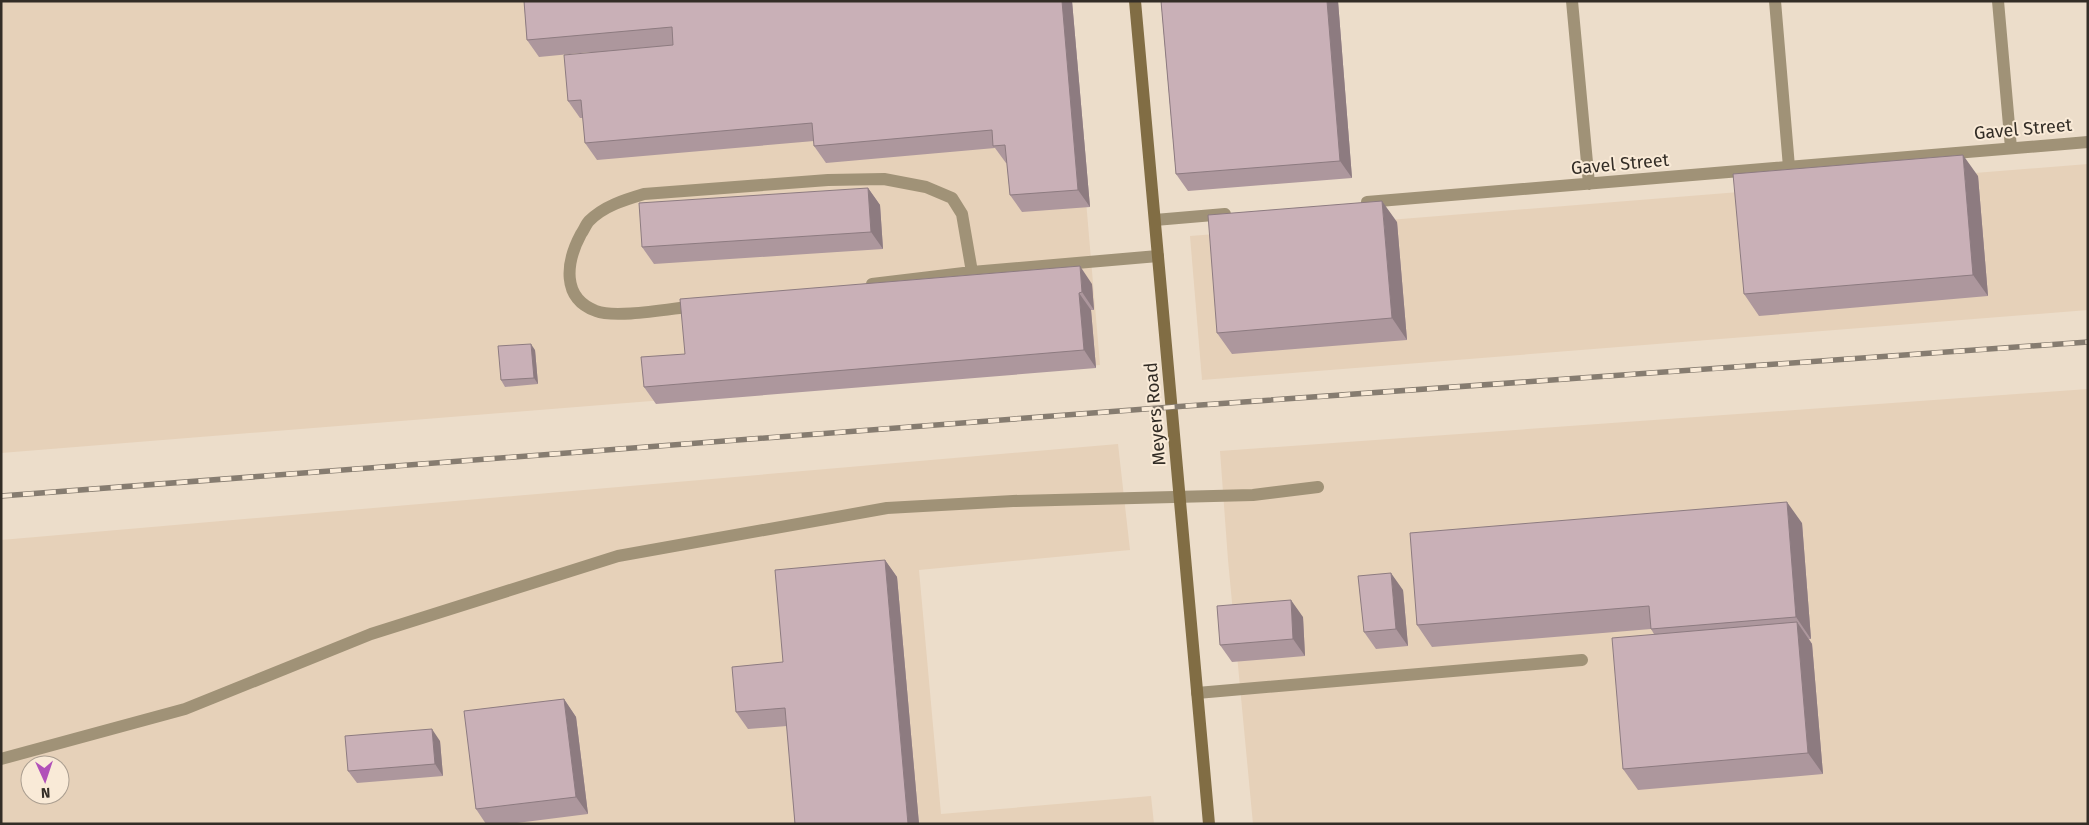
<svg xmlns="http://www.w3.org/2000/svg" width="2089" height="825" viewBox="0 0 2089 825" font-family="'Fira Sans',sans-serif">
	<rect width="100%" height="100%" fill="#ecddca"/>
	<path fill="#e6d1b9" fill-rule="evenodd" d="M1,1h1068l31,364 -1099,88z
		M2088,164v146l-886,70 -12,-144z
		M2088,389v435h-835l-25,-264 -8,-109z
		M1118,444l12,106 -211,20 22,244 210,-18 3,28h-1153v-284zM30,765h30v30h-30z"/>
	<g fill="none" stroke-linecap="round" stroke-linejoin="round">
		<path stroke="#a09277" stroke-width="12" d="M1775,1l14,166
			M872,284l100,-12 186,-16
			M696,306c-23,2 -80,13 -100,5 -35,-13 -30,-49 -15,-77 3,-4 5,-10 8,-13 15,-15 35,-21 55,-27l184,-14 56,-1 42,8 26,11 10,16 10,58
			M1197,693l385,-33
			M1,759l184,-50 186,-75 247,-78 269,-48 126,-7 240,-6 65,-8"/>
		<path stroke="#a09277" stroke-width="12" d="M1572,1l17,183
			M1998,1l13,147
			M1367,202l721,-60
			M1155,220l70,-6"/>
		<path stroke="#816d44" stroke-width="12" d="M1135,1l74,823"/>
		<g stroke="#867c70" stroke-width="5.5">
			<path id="rail" d="M1,496l1171,-89 916,-65"/>
		</g>
		<use href="#rail" stroke="#f9ead7" stroke-width="4" stroke-dasharray="11" stroke-linecap="butt"/>
	</g>
	<path fill="#ad979d" d="M524,1h548l18,206 -68,5 -12,-17 -3,-32h-1l-11,-15 -169,15 -12,-17v-5l-217,19 -12,-17 -2,-25h-3l-12,-17 23,-49 -52,5 -12,-17z
		M1161,1h177l14,177 -164,13 -12,-17z
		M1978,176l10,120 -229,20 -15,-22z
		M868,188l12,17 3,44 -229,15 -12,-17z
		M1397,222l10,118 -175,14 -15,-21z
		M1092,284l2,26h-3l5,58 -440,36 -12,-17 41,-33z
		M535,350l3,34 -33,3 -4,-7z
		M1802,523l9,116h-2l3,5 11,130 -185,16 -15,-21 31,-135 -3,-5 -219,18 -15,-22z
		M885,560l12,17 22,247h-124l-8,-98 -39,3 -12,-17 47,-50z
		M1403,590l5,56 -32,3 -12,-17z
		M1303,617l2,39 -73,6 -12,-17z
		M564,699l12,18 12,97 -79,10h-23l-10,-15z
		M440,741l3,35 -86,7 -9,-12z"/>
	<path fill="#8d7b80" d="M1062,1h10l18,206 -12,-17z
		M1327,1h11l14,177 -12,-17z
		M1963,155l15,21 10,120 -15,-21z
		M868,188l12,17 3,44 -12,-17z
		M1382,201l15,21 10,118 -15,-22z
		M1080,266l12,18 2,26 -12,-18z
		M1079,293l12,17 5,58 -12,-18z
		M531,344l4,6 3,34 -4,-6z
		M1787,502l15,21 9,116 -15,-22z
		M885,560l12,17 22,247h-11z
		M1391,573l12,17 5,56 -12,-17z
		M1291,600l12,17 2,39 -12,-17z
		M1797,622l15,22 11,130 -15,-21z
		M564,699l12,18 12,97 -12,-17z
		M432,729l8,12 3,35 -8,-12z"/>
	<path fill="#c9b0b7" stroke="#8d7b80" d="M524,1h538l16,189 -68,5 -5,-50 -12,1 -1,-16 -178,16 -2,-23 -227,20 -4,-43 -13,1 -4,-46 109,-10 -1,-18 -145,13z
		M1161,1h166l13,160 -164,13z
		M1963,155l10,120 -229,19 -11,-120z
		M868,188l3,44 -229,15 -3,-44z
		M1382,201l10,117 -175,15 -9,-118z
		M1080,266l2,26 -3,1 5,57 -440,37 -3,-30 44,-3 -5,-55z
		M531,344l3,34 -33,2 -3,-34z
		M1787,502l9,115 -145,12 -2,-23 -232,19 -7,-92z
		M885,560l23,264h-113l-10,-116 -49,4 -4,-45 51,-5 -8,-92z
		M1391,573l5,56 -32,3 -6,-56z
		M1291,600l2,39 -73,6 -3,-39z
		M1797,622l11,131 -185,16 -11,-131z
		M564,699l12,98 -100,12 -12,-98z
		M432,729l3,35 -87,7 -3,-35z"/>
	<g text-anchor="middle" stroke-width="4" stroke-linejoin="round" paint-order="stroke">
		<g font-size="18" fill="#332d26" stroke="#f9ead7">
			<text transform="translate(2023 129) rotate(-5)" y="6">Gavel Street</text>
			<text transform="translate(1620 164) rotate(-5)" y="6">Gavel Street</text>
			<text transform="translate(1155 414) rotate(-95)" y="6">Meyers Road</text>
		</g>
	</g>
	<rect width="2089" height="825" fill="none" stroke="#332d26" stroke-width="5"/>
	<g transform="translate(45 780) rotate(177)"><circle r="24" fill="#f9ead7" stroke="#aa9e90"/>
	<path d="M0-4L9 19L0 12L-9 19Z" fill="#b151b9"/>
	<text y="-8" font-size="14" font-weight="bold" text-anchor="middle" fill="#332d26">N</text>
	</g>
</svg>
